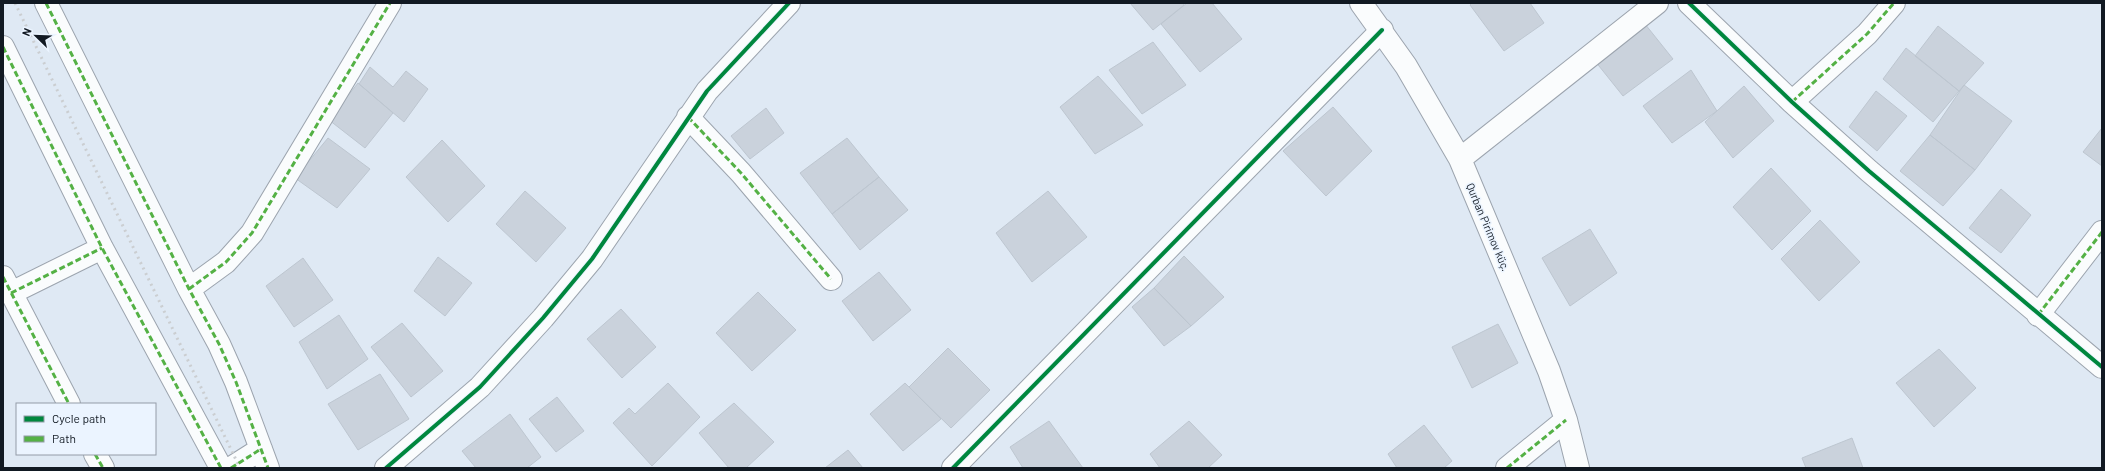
<svg xmlns="http://www.w3.org/2000/svg" width="2105" height="471" viewBox="0 0 2105 471" font-family="Barlow,sans-serif">
	<rect width="100%" height="100%" fill="#dfe9f4"/>
	<path fill="#cad2dc" stroke="#bdc6d0" d="M1130,3h53l1,2 -31,25z
		M1187,3h25l30,36 -42,33 -39,-48z
		M1472,3h58l14,20 -40,28 -34,-46z
		M1645,24l28,35 -50,37 -28,-35z
		M1938,26l46,37 -25,28 -44,-35z
		M1153,42l33,43 -44,29 -33,-44z
		M1906,48l53,43 -26,31 -50,-43z
		M370,67l23,20 13,-16 22,18 -24,33 -45,-38z
		M1691,70l26,41 -45,32 -29,-37z
		M1098,76l45,49 -48,29 -35,-47z
		M358,83l35,30 -28,35 -36,-28z
		M1964,85l48,36 -37,49 -45,-35z
		M1744,86l30,35 -41,37 -28,-36z
		M1876,91l31,25 -30,35 -28,-24z
		M1333,107l39,44 -46,45 -43,-45z
		M766,108l18,25 -34,26 -19,-23z
		M2102,128v38l-19,-14z
		M1930,135l45,35 -32,36 -43,-35z
		M328,138l42,31 -33,39 -42,-30z
		M847,138l32,39 -47,37 -32,-41z
		M442,140l43,46 -37,36 -42,-45z
		M1771,168l40,43 -39,39 -39,-43z
		M879,177l29,33 -48,40 -28,-36z
		M2001,189l30,26 -30,38 -32,-25z
		M525,191l41,37 -30,34 -40,-38z
		M1048,191l39,46 -55,45 -36,-49z
		M1820,220l40,42 -41,39 -38,-42z
		M1590,229l27,44 -47,33 -28,-48z
		M1184,256l40,41 -33,29 -37,-38z
		M438,257l34,26 -27,33 -31,-25z
		M303,258l30,42 -39,27 -28,-41z
		M879,272l32,38 -38,31 -31,-40z
		M1154,288l37,38 -27,20 -32,-39z
		M758,292l38,38 -44,41 -36,-38z
		M621,309l35,38 -34,31 -35,-39z
		M339,315l29,44 -41,30 -28,-47z
		M402,323l41,48 -32,26 -40,-50z
		M1498,324l20,39 -46,25 -20,-41z
		M948,348l42,42 -39,38 -42,-41z
		M1939,349l37,39 -42,39 -38,-44z
		M380,374l29,45 -51,31 -30,-46z
		M668,383l32,34 -48,49 -39,-43 16,-15 6,6z
		M905,383l36,36 -38,32 -33,-37z
		M557,397l27,34 -28,21 -27,-33z
		M734,403l40,39 -28,26h-17l-30,-35z
		M510,414l31,43 -14,11h-51l-14,-17z
		M1049,421l34,47h-60l-13,-21z
		M1189,421l33,34 -14,13h-48l-10,-14z
		M1424,425l28,36 -8,7h-47l-9,-14z
		M1852,438l11,30h-57l-4,-10z
		M848,450l15,18h-38z"/>
	<g fill="none" stroke-linecap="round" stroke-linejoin="round">
		<g stroke="#9ca4ae" stroke-width="24">
			<path id="minor" d="M46,3l143,286 30,55 17,38 32,86
				M1361,3l45,63 54,93 89,212 17,49 12,48
				M1689,3l103,99 77,69 233,196
				M3,47l99,201 119,220
				M1792,102l75,-68 27,-31
				M688,117l53,56 90,106
				M1460,159l197,-156
				M3,277l66,127
				M189,289l37,-27 26,-29 138,-230
				M11,293l91,-45
				M2038,315l64,-83
				M95,454l8,14
				M231,468l30,-19
				M386,468l94,-81 63,-69 49,-59 115,-168 82,-88
				M953,468l429,-438
				M1507,468l59,-48"/>
		</g>
		<use href="#minor" stroke="#fafcfd" stroke-width="22"/>
		<path stroke="#cbced1" stroke-width="3" stroke-dasharray="2 4" stroke-linecap="butt" d="M15,3l225,465"/>
		<path stroke="#54b145" stroke-width="3" stroke-dasharray="6 3" stroke-linecap="butt" d="M46,3l143,286 30,55 17,38 32,86
			M3,47l99,201 119,220
			M1792,102l75,-68 27,-31
			M688,117l53,56 90,106
			M3,277l66,127
			M189,289l37,-27 26,-29 138,-230
			M11,293l91,-45
			M2038,315l64,-83
			M95,454l8,14
			M231,468l30,-19
			M1507,468l59,-48"/>
		<g stroke="#ebf4ff" stroke-width="6">
			<path id="cycleway" d="M1689,3l103,99 77,69 233,196
				M386,468l94,-81 63,-69 49,-59 115,-168 82,-88
				M953,468l429,-438"/>
		</g>
		<use href="#cycleway" stroke="#00873e" stroke-width="4"/>
	</g>
	<g text-anchor="middle" stroke-width="3" stroke-linejoin="round" paint-order="stroke">
		<g font-size="11" fill="#111922" stroke="#ebf4ff">
			<text transform="translate(1488 227) rotate(67)" y="4">Qurban Pirimov küç.</text>
		</g>
	</g>
	<rect width="2105" height="471" fill="none" stroke="#111922" stroke-width="8"/>
	<rect x="16" y="403" width="140" height="52" fill="#ebf4ff" stroke="#949ca7"/>
	<rect x="24" y="416" width="20" height="6" fill="#00873e" stroke="#949ca7"/>
	<text x="52" y="423" font-size="12" fill="#111922">Cycle path</text>
	<rect x="24" y="436" width="20" height="6" fill="#54b145" stroke="#949ca7"/>
	<text x="52" y="443" font-size="12" fill="#111922">Path</text>
	<g transform="translate(36 36) rotate(293)" stroke="#ebf4ff" stroke-width="3" paint-order="stroke">
	<path d="M0-3L7 15L0 10L-7 15Z" fill="#111922"/>
	<text y="-6" font-size="11" font-weight="bold" text-anchor="middle" fill="#111922">N</text>
	</g>
</svg>
